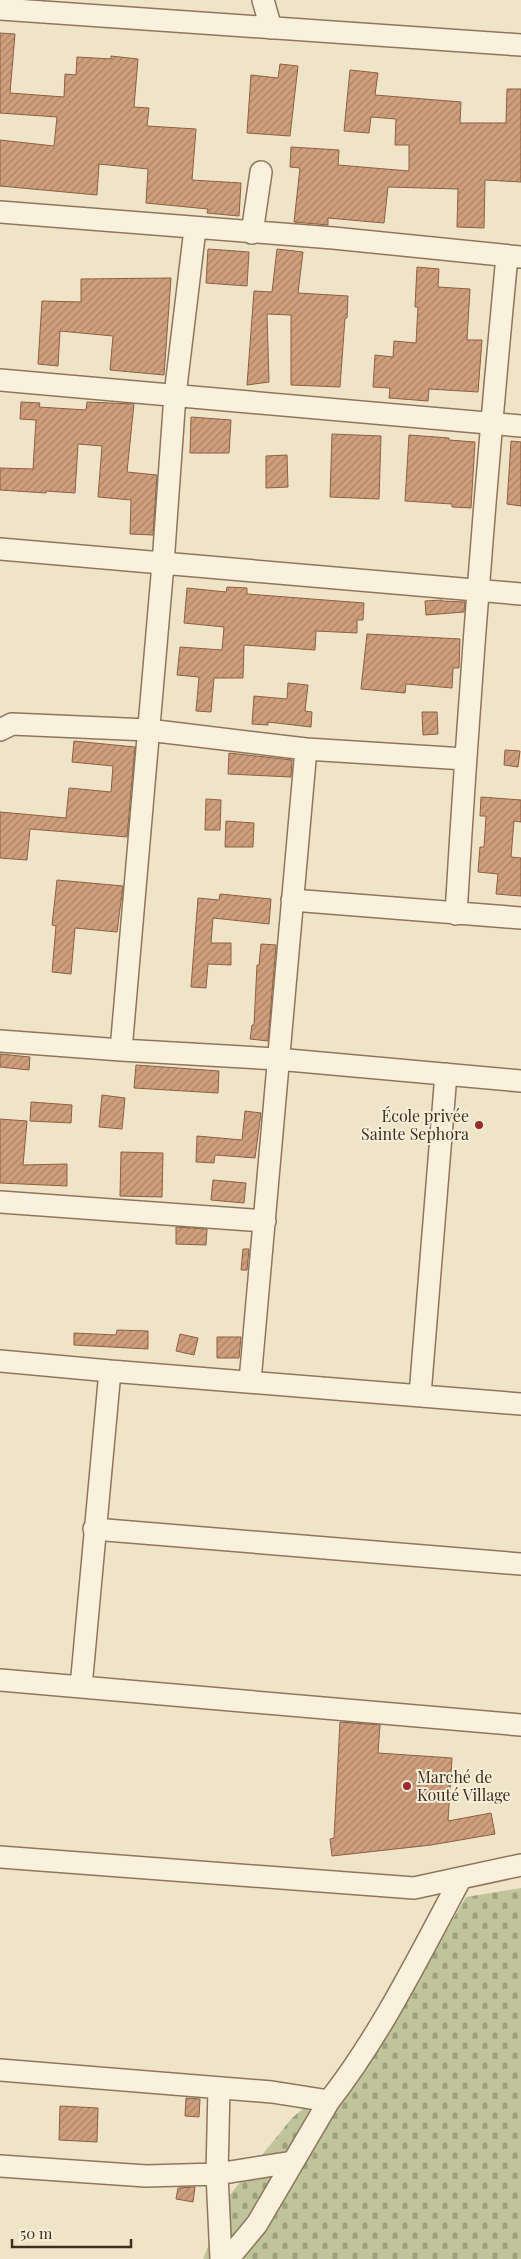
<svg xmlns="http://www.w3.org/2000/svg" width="521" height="2259" viewBox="0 0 521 2259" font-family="'Playfair Display',serif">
	<defs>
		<pattern id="cemetery-stones" width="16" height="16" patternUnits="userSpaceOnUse" patternTransform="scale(1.25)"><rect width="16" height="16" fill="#bfc49a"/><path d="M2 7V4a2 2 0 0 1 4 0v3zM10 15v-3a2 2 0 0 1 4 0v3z" fill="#9ca07d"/></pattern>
		<pattern id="building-hatch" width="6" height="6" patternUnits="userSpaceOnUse" patternTransform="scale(1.25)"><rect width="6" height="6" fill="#cf9f7d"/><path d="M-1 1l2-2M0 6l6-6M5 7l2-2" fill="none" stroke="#a98266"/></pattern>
	</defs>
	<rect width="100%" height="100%" fill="#f0e4c8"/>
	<path fill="url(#cemetery-stones)" d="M521,1888v371h-318l26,-63 63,-78 50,-42 42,-39 82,-140z"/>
	<path fill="url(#building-hatch)" stroke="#8d5f41" d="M0,33l15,1 -5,59 54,4 1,-23 11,1 1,-18 34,2v-3l27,3 -4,48 15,1 -2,18 49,3 -4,51 49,3 -2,33 -32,-3 1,-4 -62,-6 2,-34 -49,-5 -2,31 -97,-9v-46l54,6 3,-29 -57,-4z
		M280,64l18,2 -8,70 -43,-3 4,-58 27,3z
		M350,70l28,3 -3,22 86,7 -1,21h46l1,-34h14v93l-36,-2 -1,48 -27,-1 1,-38 -70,-2 -4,36 -56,-5v7l-34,-3 6,-54 -10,-1 1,-20 48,3 -1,15 71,6v-26h-14l1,-26 -25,-2 -2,16 -25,-2z
		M208,249l41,3 -2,34 -41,-3z
		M277,249l26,3 -5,41 50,3 -1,22h-2l-5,69 -49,-2v-70l-24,-1 2,68 -22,3 7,-94 18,1z
		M417,267l22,2 -1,18 32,2 -3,51h15l-4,52 -49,-3 -1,12 -39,-3 1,-10 -17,-1 2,-32 18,2 1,-16 22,2 2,-36h-3z
		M171,278l-7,97 -54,-5 3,-34 -53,-5 -2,35 -20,-2 4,-63 39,1v-23z
		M21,402l19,1 -1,4 47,3 1,-8 47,2 -7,68 30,3 -4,60 -23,-1 1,-34 -33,-3 4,-51 -24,-2 -3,49 -29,-2v2l-46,-3v-22l33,1 3,-49 -16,-1z
		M191,417l40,3 -2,33h-39z
		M332,434l49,2 -2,63 -49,-2z
		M409,435l40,3v2l26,2 -4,66 -19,-1v-3l-47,-3z
		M511,441l10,1v64l-14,-2z
		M287,455l1,32 -22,1v-32z
		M227,587l20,1v6l117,9 -1,17h-6v13l-41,-2 -1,19 -71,-5 -1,33h-29l-3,34 -15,-1 3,-34 -22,-2 3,-28 42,3 2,-23 -40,-4 3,-35 39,4z
		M442,600v1l23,1 -1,10 -38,3 -1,-14z
		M367,634l93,5 -1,29h-6l-1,20 -46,-4 -1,9 -44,-4z
		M288,683l20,2 -3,26 7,1 -1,15 -43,-5v3l-16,-1 2,-28 33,3z
		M422,712h15l1,22 -15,1z
		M74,741l61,6 -8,90 -97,-8 -3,31 -27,-2v-46l66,6 3,-30 42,4 2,-26 -41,-4z
		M505,750l15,1 -2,16 -14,-2z
		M229,753l63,7 -1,17 -63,-3z
		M481,797l40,3v22l-7,-1 -3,36 10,1v38l-25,-2 2,-20 -20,-2 2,-25h4l2,-31h-6z
		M206,799l15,1 -1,30h-15z
		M226,821l28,2 -1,24h-28z
		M57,880l66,6 -6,46 -42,-4 -4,46 -19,-2 4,-46 -4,-1z
		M220,894l51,5 -2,25 -56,-6 -2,25h20v22l-23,-1 -2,24 -15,-1 7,-89 21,2z
		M261,944l15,1 -8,96 -18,-2 2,-14h2l3,-60h2z
		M0,1054l30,3 -1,13 -29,-3z
		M136,1065l83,6 -1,22 -84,-5z
		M102,1095l23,3 -3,31 -23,-2z
		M31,1102l41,3 -1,18 -41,-2z
		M245,1111l16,2 -6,45 -40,-3 -1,8 -18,-1 1,-26 45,4z
		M0,1119l27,2 -4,44 44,-1v22l-67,-3z
		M121,1152l42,1 -1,44 -42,-1z
		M213,1180l33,3 -2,20 -33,-3z
		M176,1227l31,2 -1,16 -30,-1z
		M243,1249h6l-2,21h-6z
		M117,1330l31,1v18l-74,-4v-12l42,2z
		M180,1334l18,4 -4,17 -18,-4z
		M217,1337h24l-2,21h-22z
		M340,1722l40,3 -2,28 74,5 -4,63 43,-8 4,21 -64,11 -99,11 -2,-17 4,-1z
		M186,2098l14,1 -1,18 -14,-1z
		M60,2106l38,2 -1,34 -38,-2z
		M195,2187l-2,15 -17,-3 2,-11z"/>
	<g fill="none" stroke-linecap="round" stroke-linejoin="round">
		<g stroke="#8d765c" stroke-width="24">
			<path id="minor" d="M263,0l8,28
				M0,9l521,36
				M0,212l333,26 188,19
				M252,233l9,-61
				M0,380l521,46
				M0,549l521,45
				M0,730l12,-6 136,6 158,19 -56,632
				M306,749l159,10
				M292,900l229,18
				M456,914c13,-220 30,-439 51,-658
				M0,1041l121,9 156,9 244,22
				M121,1050l42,-486 12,-169 20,-166
				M0,1202l265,19
				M0,1361l110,10 411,33
				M420,1395l26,-321
				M94,1529l427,35
				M0,1680l521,45
				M81,1687l29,-316
				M0,1857l414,31 107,-23
				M0,2070l272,22 57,9c53,-68 91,-147 132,-223
				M219,2088l-2,86 4,85
				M0,2166l146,10 71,-2 76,-12
				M228,2259l29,-35 72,-123"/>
		</g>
		<use href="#minor" stroke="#faf1dc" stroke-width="21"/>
	</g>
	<g fill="#9e2a2b" stroke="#f7eed8" stroke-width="2">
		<circle cx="479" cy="1125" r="5"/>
		<circle cx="407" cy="1786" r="5"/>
	</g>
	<g text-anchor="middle" stroke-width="4" stroke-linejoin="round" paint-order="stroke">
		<g font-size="16" fill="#3d2e20" stroke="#f7eed8" text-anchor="end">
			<text x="469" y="1122">École privée<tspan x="469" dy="18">Sainte Sephora</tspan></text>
			<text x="417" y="1783" text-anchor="start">Marché de<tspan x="417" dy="18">Kouté Village</tspan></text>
		</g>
	</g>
	<path d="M12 2239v8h119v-8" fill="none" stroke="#3d2e20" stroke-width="2.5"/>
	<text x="20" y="2239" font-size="15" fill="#3d2e20" stroke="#f7eed8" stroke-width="4" paint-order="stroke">50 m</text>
</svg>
